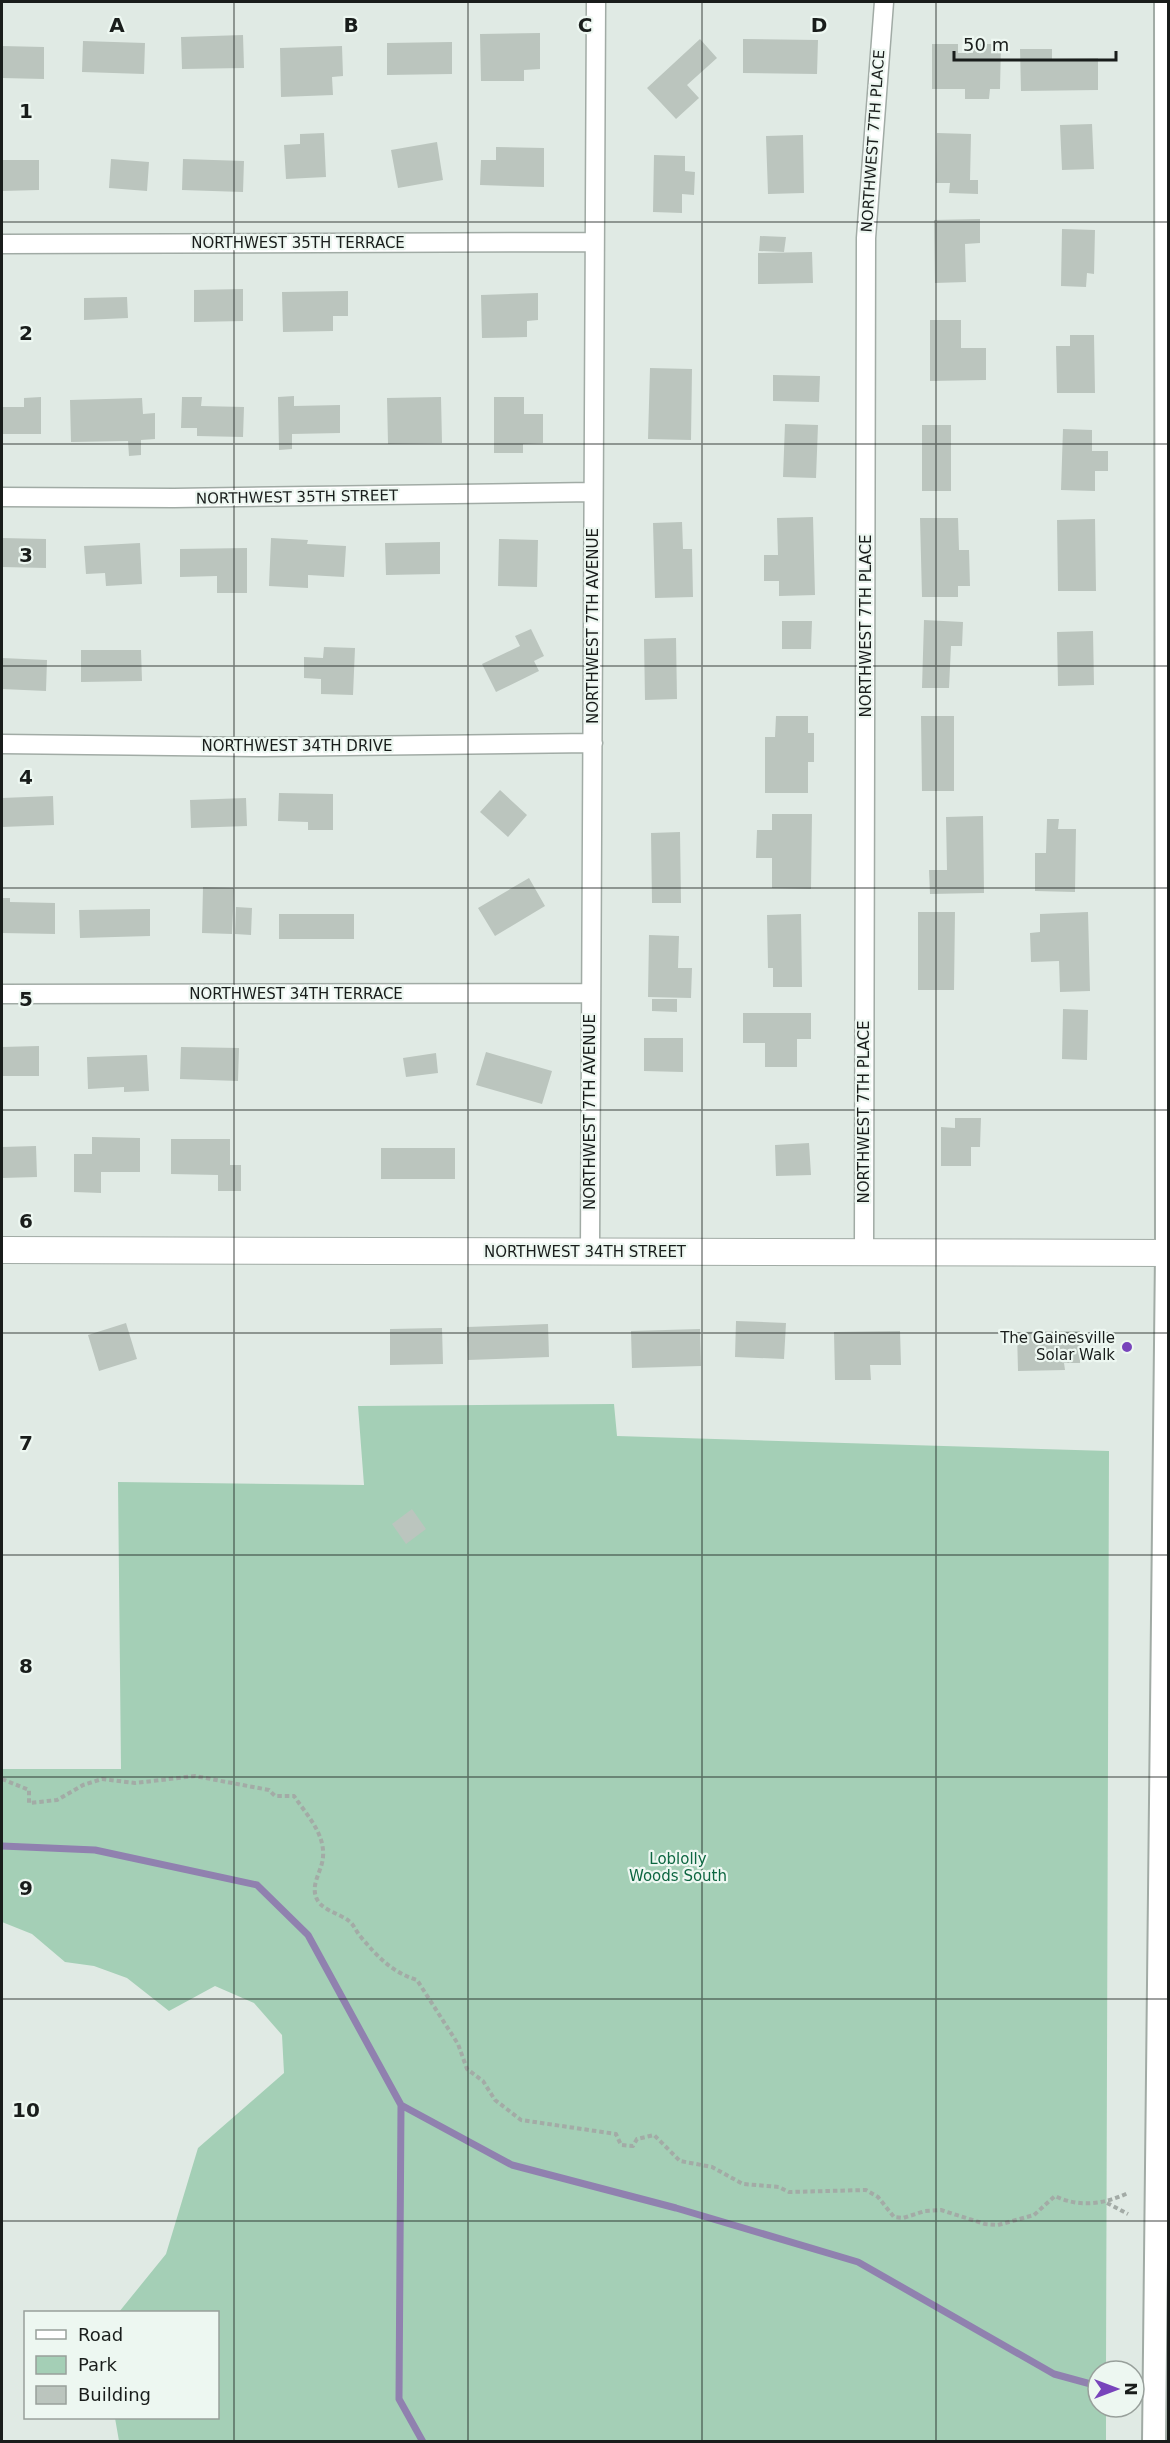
<svg xmlns="http://www.w3.org/2000/svg" width="1170" height="2443" viewBox="0 0 1170 2443" font-family="'DejaVu Sans',sans-serif">
	<rect width="100%" height="100%" fill="#e0eae4"/>
	<path fill="#a4cfb6" d="M614,1404l3,32 492,15 -3,920h-8v36h8v34h-987l-4,-23h103v-106h-99l47,-58 32,-106 86,-75 -2,-38 -28,-32 -39,-17 -46,25 -42,-33 -33,-12 -29,-4 -33,-28 -30,-12v-153h119l-3,-287 246,3 -6,-79z"/>
	<g fill="none" stroke-linecap="round" stroke-linejoin="round">
		<path stroke="#9081af" stroke-width="7" d="M2,1846l93,4 162,35 51,50 93,170 111,60 164,43 182,54 196,112 44,12
			M401,2105l-2,294 24,43"/>
	</g>
	<path fill="#bbc5be" d="M540,33v36l-16,1v11h-43l-1,-47z
		M243,35l1,33 -62,1 -1,-32z
		M700,39l17,19 -30,27 12,13 -23,21 -29,-31z
		M743,39l75,1 -1,34 -74,-1z
		M83,41l62,2 -1,31 -62,-2z
		M452,42v32l-65,1v-32z
		M932,44h26v9h15v-9h28l-1,45h-10l-1,10h-24v-10h-33z
		M2,46l42,1v32l-42,-1z
		M342,46l1,30 -11,1 1,18 -52,2 -1,-49z
		M1020,49h32v10l46,-1v32l-77,1z
		M1092,124l2,45 -32,1 -2,-45z
		M324,133l2,44 -40,2 -2,-34 16,-1v-10z
		M937,133l34,1 -1,46h8v14l-29,-1 1,-10h-14z
		M803,135l1,58 -36,1 -2,-58z
		M437,142l6,38 -45,8 -7,-38z
		M496,147l48,1v39l-64,-2 1,-25h15z
		M654,155l31,1v15l10,1 -1,23 -12,-1v19l-29,-1z
		M111,159l38,3 -2,29 -38,-3z
		M183,159l61,2 -1,31 -61,-2z
		M2,160h37v30l-37,1z
		M980,219v24l-15,1 1,38 -31,1 -1,-63z
		M1062,229l33,1 -1,44 -7,-1 -1,14 -25,-1z
		M760,236l26,1 -2,15 -25,-1z
		M812,252l1,31 -55,1v-31z
		M243,289v32l-49,1v-32z
		M348,291v25h-15v15l-50,1 -1,-40z
		M538,293v27l-11,1v16l-45,1 -1,-43z
		M127,297l1,21 -44,2v-22z
		M930,320h31v28h25v32l-56,1z
		M1070,335h24l1,58h-38l-1,-47h14z
		M650,368l42,1 -1,71 -43,-1z
		M773,375l47,1 -1,26 -46,-1z
		M294,396v10l46,-1v28l-48,1v15l-13,1 -1,-53z
		M41,397v37h-39v-27h22v-9z
		M182,397h20l-1,9 43,1 -1,30 -46,-1v-8h-16z
		M441,397l1,46 -54,1 -1,-46z
		M494,397h30v17h19v29l-20,1v9h-29z
		M142,398l1,16 12,-1v26l-14,1v15l-12,1 -1,-15 -57,1 -1,-42z
		M785,424l33,1 -2,53 -33,-1z
		M922,425h29v66h-29z
		M1063,429l29,1v21h16v20h-13v20l-34,-1z
		M813,517l2,78 -36,1v-15h-15v-26h14l-1,-37z
		M920,518h38l1,32h10l1,36h-12v11h-36z
		M1095,519l1,72h-38l-1,-71z
		M682,522l1,27h9l1,48 -38,1 -2,-75z
		M2,538l44,1v29l-44,-1z
		M271,538l37,2 -1,4 39,2 -2,31 -36,-2v13l-39,-2z
		M499,539l39,1 -1,47 -39,-1z
		M440,542v32l-54,1 -1,-32z
		M140,543l2,41 -36,2 -1,-13 -19,1 -2,-28z
		M247,548v45h-30v-17l-37,1v-28z
		M924,620l39,2 -1,24h-11l-2,42h-27z
		M782,621h30l-1,28h-29z
		M531,629l13,27 -10,5 5,10 -43,21 -14,-28 38,-18 -5,-10z
		M1093,631l1,54 -36,1 -1,-54z
		M676,638l1,61 -32,1 -1,-61z
		M324,647l31,1 -2,47 -32,-1v-15l-17,-1v-21l19,1z
		M81,650h60l1,31 -61,1z
		M2,658l45,2 -1,31 -44,-2z
		M776,716h32v17h6v29h-6v31h-43v-56h10z
		M921,716h33v75h-32z
		M500,790l27,25 -19,22 -28,-25z
		M279,793l54,1v36h-25v-8l-30,-1z
		M53,796l1,29 -52,2v-29z
		M246,798l1,28 -56,2 -1,-28z
		M772,814h40l-1,75 -39,-1v-30h-16l1,-28h15z
		M983,816l1,77 -54,1 -1,-24h18l-1,-53z
		M1047,819h12l-1,10h18l-1,63 -40,-1v-38h11z
		M680,832l1,71h-29l-1,-70z
		M529,878l16,28 -50,30 -17,-28z
		M203,887l31,1 -2,46 -30,-1z
		M2,898h8v4l45,1v31l-53,-1z
		M236,907l16,1 -1,27 -16,-1z
		M150,909v27l-70,2 -1,-28z
		M918,912h37l-1,78h-36z
		M1088,912l2,79 -30,1 -1,-31 -28,1 -1,-29 10,-1v-18z
		M279,914h75v25h-75z
		M801,914l1,73h-29v-19h-5l-1,-53z
		M649,935l30,1 -1,32h14l-1,30 -43,-1z
		M652,999h25v13l-25,-1z
		M1063,1009l25,1 -1,50 -25,-1z
		M743,1013h68v26h-14v28h-32v-24h-22z
		M644,1038h39v34l-39,-1z
		M39,1046v30h-37v-29z
		M181,1047l58,1 -1,33 -58,-2z
		M486,1052l66,19 -10,33 -66,-19z
		M436,1053l2,20 -32,4 -3,-19z
		M147,1055l2,36 -25,1v-5l-36,2 -1,-32z
		M955,1118h26l-1,29h-9v19h-30v-39l14,1z
		M92,1137l48,1v34h-39v21l-27,-1v-38h18z
		M171,1139h59v26h11v26h-23v-16l-47,-1z
		M809,1143l2,32 -35,1 -1,-31z
		M36,1146l1,31 -35,1v-31z
		M381,1148h74v31h-74z
		M736,1321l50,2 -2,36 -49,-2z
		M126,1323l11,36 -38,12 -11,-36z
		M548,1324l1,33 -81,3 -1,-33z
		M442,1328l1,36 -53,1v-36z
		M700,1329l1,37 -69,2 -1,-37z
		M900,1331l1,34h-31l1,15h-36l-1,-48z
		M1080,1331v32h-16l1,7 -47,1 -1,-39z
		M412,1509l14,20 -20,15 -14,-20z"/>
	<g fill="none" stroke-linecap="round" stroke-linejoin="round">
		<g stroke="#a1aba5" stroke-width="21">
			<path id="minor" d="M2,244l592,-2
				M2,497l172,1 419,-6
				M2,744l261,3 330,-4
				M2,994l589,-1
				M590,1251l6,-1249
				M864,1252l2,-1014 18,-236"/>
		</g>
		<g stroke="#a1aba5" stroke-width="26">
			<path id="tertiary" d="M1154,2442l13,-1189 -1,-1251"/>
		</g>
		<g stroke="#a1aba5" stroke-width="28">
			<path id="secondary" d="M2,1250l1166,3"/>
		</g>
		<path stroke="#a3aba6" stroke-width="4" stroke-dasharray="4.5 3" stroke-linecap="butt" d="M2,1779l27,11v13l28,-3 26,-15 19,-6 33,4 60,-7 74,14 6,6h19c12,18 31,37 29,61 -1,14 -12,26 -7,40 4,13 23,16 33,24 5,4 7,10 11,15 17,20 31,36 57,44l41,64 9,25 16,12 12,19 26,20 95,14 5,11 12,1 4,-7 17,-4 26,26 32,6 31,17 36,3 10,5 77,-2 12,7 16,20 9,1 22,-7 16,-1 44,14 13,1 36,-10 21,-19c25,12 49,8 73,-3
			M1107,2203l21,11"/>
		<use href="#minor" stroke="#fff" stroke-width="18"/>
		<use href="#tertiary" stroke="#fff" stroke-width="22"/>
		<use href="#secondary" stroke="#fff" stroke-width="26"/>
	</g>
	<path fill="none" stroke="#191d1b" stroke-width="1.5" stroke-opacity="0.55" d="M234,2v2440M468,2v2440M702,2v2440M936,2v2440M2,222h1166M2,444h1166M2,666h1166M2,888h1166M2,1110h1166M2,1333h1166M2,1555h1166M2,1777h1166M2,1999h1166M2,2221h1166"/>
	<circle fill="#7844bb" stroke="#edf7f1" stroke-width="2" cx="1127" cy="1347" r="6"/>
	<g text-anchor="middle" stroke-width="4.5" stroke-linejoin="round" paint-order="stroke">
		<g font-size="15" fill="#191d1b" stroke="#edf7f1">
			<text transform="translate(873 141) rotate(-86)" y="5">NORTHWEST 7TH PLACE</text>
			<text x="298" y="248">NORTHWEST 35TH TERRACE</text>
			<text transform="translate(297 497) rotate(-1)" y="5">NORTHWEST 35TH STREET</text>
			<text transform="translate(593 626) rotate(-90)" y="5">NORTHWEST 7TH AVENUE</text>
			<text transform="translate(866 626) rotate(-90)" y="5">NORTHWEST 7TH PLACE</text>
			<text x="297" y="751">NORTHWEST 34TH DRIVE</text>
			<text x="296" y="999">NORTHWEST 34TH TERRACE</text>
			<text transform="translate(590 1112) rotate(-90)" y="5">NORTHWEST 7TH AVENUE</text>
			<text transform="translate(864 1112) rotate(-90)" y="5">NORTHWEST 7TH PLACE</text>
			<text x="585" y="1257">NORTHWEST 34TH STREET</text>
		</g>
		<g font-size="15" fill="#191d1b" stroke="#edf7f1" text-anchor="end">
			<text x="1115" y="1343">The Gainesville<tspan x="1115" dy="17">Solar Walk</tspan></text>
		</g>
		<g font-size="15" fill="#0d6641" stroke="#edf7f1">
			<text x="678" y="1864">Loblolly<tspan x="678" dy="17">Woods South</tspan></text>
		</g>
	</g>
	<g font-size="20" text-anchor="middle" font-weight="bold" fill="#191d1b" stroke="#edf7f1" stroke-width="4.5" stroke-linejoin="round" paint-order="stroke">
		<text x="117" y="32">A</text>
		<text x="351" y="32">B</text>
		<text x="585" y="32">C</text>
		<text x="819" y="32">D</text>
		<text x="26" y="118">1</text>
		<text x="26" y="340">2</text>
		<text x="26" y="562">3</text>
		<text x="26" y="784">4</text>
		<text x="26" y="1006">5</text>
		<text x="26" y="1228">6</text>
		<text x="26" y="1450">7</text>
		<text x="26" y="1673">8</text>
		<text x="26" y="1895">9</text>
		<text x="26" y="2117">10</text>
	</g>
	<rect width="1170" height="2443" fill="none" stroke="#191d1b" stroke-width="6"/>
	<rect x="24" y="2311" width="195" height="108" fill="#edf7f1" stroke="#98a09b" stroke-width="1.5"/>
	<rect x="36" y="2330" width="30" height="9" fill="#ffffff" stroke="#98a09b" stroke-width="1.5"/>
	<text x="78" y="2341" font-size="18" fill="#191d1b">Road</text>
	<rect x="36" y="2356" width="30" height="18" fill="#a4cfb6" stroke="#98a09b" stroke-width="1.5"/>
	<text x="78" y="2371" font-size="18" fill="#191d1b">Park</text>
	<rect x="36" y="2386" width="30" height="18" fill="#bbc5be" stroke="#98a09b" stroke-width="1.5"/>
	<text x="78" y="2401" font-size="18" fill="#191d1b">Building</text>
	<g transform="translate(1116 2389) rotate(90)"><circle r="28" fill="#edf7f1" stroke="#98a09b" stroke-width="1.5"/>
	<path d="M0-4.5L10 22L0 15L-10 22Z" fill="#7844bb"/>
	<text y="-9" font-size="16" font-weight="bold" text-anchor="middle" fill="#191d1b">N</text>
	</g>
	<path d="M954 51v9h162v-9" fill="none" stroke="#191d1b" stroke-width="3"/>
	<text x="963" y="51" font-size="18" fill="#191d1b" stroke="#edf7f1" stroke-width="4.5" paint-order="stroke">50 m</text>
</svg>
